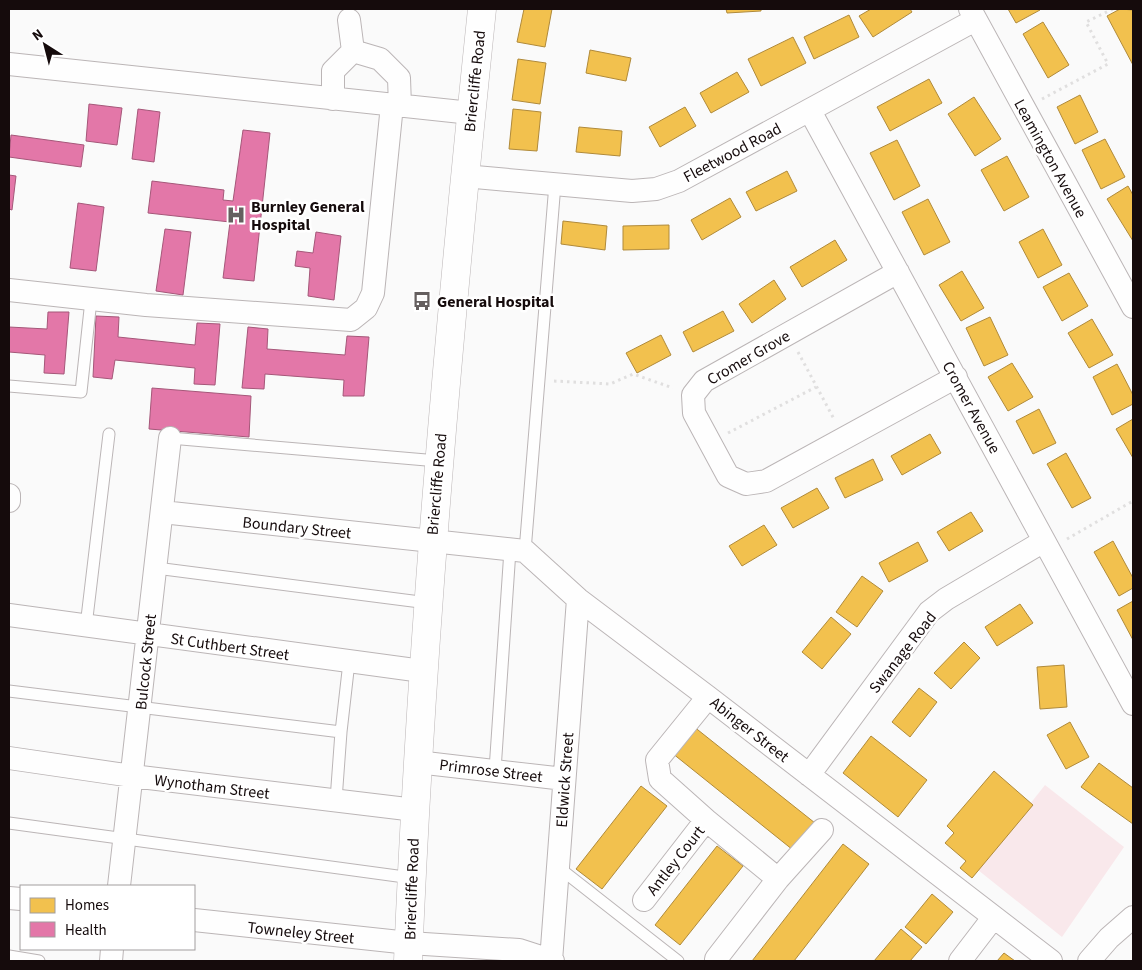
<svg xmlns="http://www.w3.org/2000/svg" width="1142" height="970" viewBox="0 0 1142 970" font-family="'Source Sans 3',sans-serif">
	<rect width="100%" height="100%" fill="#fafafa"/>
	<path fill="#f9e8eb" d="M1045,785l79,62 -62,90 -84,-67z"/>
	<path fill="#f2c14e" stroke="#b08a3a" d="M524,9h28l-7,38 -28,-5z
		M726,9h35v2l-34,2z
		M871,9h39l2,3 -39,25 -14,-21z
		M1008,9h31l1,1 -24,13z
		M1120,9l13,1v55l-26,-49z
		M849,15l10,22 -45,22 -10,-22z
		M1043,22l26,43 -21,13 -25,-44z
		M793,37l13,26 -45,23 -13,-27z
		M590,50l41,8 -5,23 -40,-8z
		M518,59l28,4 -6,41 -28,-4z
		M737,72l12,20 -38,21 -11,-20z
		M929,79l13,24 -52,28 -13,-24z
		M1080,95l18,37 -23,12 -18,-37z
		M974,97l27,42 -26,17 -27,-42z
		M685,107l11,19 -36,21 -11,-20z
		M513,109l28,3 -4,39 -28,-2z
		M579,127l43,4 -2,25 -44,-4z
		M1105,139l20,38 -24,12 -19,-39z
		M897,140l23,46 -26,14 -24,-47z
		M1007,156l22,41 -25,14 -23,-41z
		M787,171l10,20 -41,20 -10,-19z
		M1128,186l5,9v46l-26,-42z
		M730,198l11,19 -39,23 -11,-20z
		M928,199l22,43 -26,13 -22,-43z
		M563,221l44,5 -2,24 -44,-6z
		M669,225v24l-46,1v-24z
		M1043,229l19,36 -24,13 -19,-36z
		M835,240l12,20 -45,27 -12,-20z
		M962,271l22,37 -23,13 -22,-36z
		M1069,273l19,33 -26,15 -19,-34z
		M774,280l12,19 -34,24 -13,-19z
		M723,311l11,20 -41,21 -10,-20z
		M990,317l18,38 -24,11 -18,-38z
		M1092,319l21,36 -24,13 -21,-35z
		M661,335l10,20 -34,18 -11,-20z
		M1012,363l21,34 -25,14 -20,-34z
		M1117,364l16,31v9l-21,11 -19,-38z
		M1039,409l17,34 -23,11 -17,-33z
		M1133,419v39l-17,-29z
		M930,434l11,19 -39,22 -11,-19z
		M1066,453l25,45 -19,10 -25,-44z
		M873,459l10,21 -38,18 -10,-20z
		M817,488l12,20 -36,20 -12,-20z
		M971,512l12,19 -34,20 -12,-19z
		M764,525l13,20 -35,21 -13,-20z
		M1113,541l20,37v10l-14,8 -25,-44z
		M918,542l10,19 -39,21 -10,-19z
		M862,576l21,15 -26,36 -21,-15z
		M1133,601v39l-16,-30z
		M1020,604l13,19 -36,23 -12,-19z
		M831,617l20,17 -29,35 -20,-17z
		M964,642l16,16 -29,31 -17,-16z
		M1064,665l3,42 -27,2 -3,-42z
		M919,688l18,14 -27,35 -18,-15z
		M1070,722l19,35 -23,12 -19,-34z
		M693,726l122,97 -22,27 -121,-97z
		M871,736l56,44 -29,37 -55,-44z
		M1099,763l34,25v36l-52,-37z
		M994,771l39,34 -61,73 -12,-10 6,-7 -21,-18 9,-10 -7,-7z
		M641,786l26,20 -65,83 -26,-20z
		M843,844l26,20 -75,97h-42z
		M717,846l26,20 -63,79 -25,-20z
		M932,894l21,18 -27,32 -21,-17z
		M901,929l21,18 -12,14h-36z
		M1004,953l11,8h-18z"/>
	<path fill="#e377a8" stroke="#a55779" d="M89,104l33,4 -5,37 -31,-4z
		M138,109l22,3 -6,50 -22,-3z
		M243,130l27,3 -16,148 -31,-3 7,-56 -82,-9 4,-32 72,9 -1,10 10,1z
		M11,135l73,10 -3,22 -72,-10z
		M9,175l7,1 -4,34 -3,-1z
		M78,203l26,4 -8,64 -26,-3z
		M165,229l26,3 -8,63 -27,-4z
		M316,232l25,4 -7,64 -26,-4 2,-28 -15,-2 2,-15 16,2z
		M48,312h21l-5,62 -20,-1 1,-18 -36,-3v-25l38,2z
		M96,316l23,1 -1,20 77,8 2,-22 23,1 -5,61 -21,-1 1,-16 -80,-8 -3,19 -19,-2z
		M248,327l20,2 -1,20 78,6 2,-19 22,1 -5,59h-21l1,-16 -79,-6 -1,15 -22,-1z
		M152,388l99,8 -2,41 -100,-8z"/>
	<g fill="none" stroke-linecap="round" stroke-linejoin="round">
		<g stroke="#bbb5b6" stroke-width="13">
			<path id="lane" d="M9,386l72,6 10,-92
				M170,438l268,23
				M525,551l30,-367
				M156,568l272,35
				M86,626l23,-192
				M9,691l332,41 8,-70
				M495,770l15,-220
				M336,800l5,-68
				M9,823l403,55
				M558,867l120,94
				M9,956l30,5"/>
		</g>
		<g stroke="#bbb5b6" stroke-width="24">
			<path id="street" d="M970,9l163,298
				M349,20l4,31
				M9,64l462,49
				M333,99v-28l20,-20 27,8 19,19 1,28
				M810,111l323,593
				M464,176l168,15 24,-2 23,-8 296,-161
				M898,272l-194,109 -11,14 1,18 34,63 18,8 20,-3 190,-104
				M9,290l137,15 205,15 15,-12 7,-15 19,-188
				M9,501v-6
				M162,512l363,39 53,48 130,98 343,264
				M9,615l413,56
				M708,697l-51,63 3,19 46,41 72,59 44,-49
				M9,758l123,18 283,34
				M417,762l147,17
				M809,775l120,-163 17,-13 98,-58
				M119,886l51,-448
				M9,898l12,1
				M644,900l62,-80
				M194,920l215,23 110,7 34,11
				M716,959l62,-80
				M111,961l1,-12
				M551,961l27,-362
				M960,961l33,-43
				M1089,961l20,-23 24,-21"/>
		</g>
		<g stroke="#bbb5b6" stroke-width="29">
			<path id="secondary" d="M408,961c13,-318 41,-635 74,-952"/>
		</g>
		<path stroke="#e0dfdf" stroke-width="3" stroke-dasharray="2.5 4" stroke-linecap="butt" d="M1042,99l66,-35 -22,-42 27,-13
			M798,352l36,67
			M554,381l56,3 23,-10 40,14
			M728,433l88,-46
			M1067,539l66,-38"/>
		<use href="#lane" stroke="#fefefe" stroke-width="11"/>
		<use href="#street" stroke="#fefefe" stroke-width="22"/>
		<use href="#secondary" stroke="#fefefe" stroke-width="28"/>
	</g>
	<defs>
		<g id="hospital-bare" transform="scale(1.5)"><path d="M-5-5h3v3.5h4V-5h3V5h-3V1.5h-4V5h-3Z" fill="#655f5f" stroke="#fff" stroke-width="2.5" paint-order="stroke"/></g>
		<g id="bus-bare" transform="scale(1.5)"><path d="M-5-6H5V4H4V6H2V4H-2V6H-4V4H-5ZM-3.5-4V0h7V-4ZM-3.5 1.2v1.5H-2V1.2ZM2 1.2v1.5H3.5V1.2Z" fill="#655f5f" stroke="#fff" stroke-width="2.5" paint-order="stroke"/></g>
	</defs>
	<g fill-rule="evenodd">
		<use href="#hospital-bare" x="236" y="215"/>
		<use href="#bus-bare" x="422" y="301"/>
	</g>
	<g text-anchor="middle" stroke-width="5" stroke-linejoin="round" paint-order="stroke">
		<g font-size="16" fill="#150b0c" stroke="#fff">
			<text transform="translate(474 81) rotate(-84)" y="6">Briercliffe Road</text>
			<text transform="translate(732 152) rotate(-28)" y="6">Fleetwood Road</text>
			<text transform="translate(1051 158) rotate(61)" y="6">Leamington Avenue</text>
			<text transform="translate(748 357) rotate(-30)" y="6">Cromer Grove</text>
			<text transform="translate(972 407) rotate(61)" y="6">Cromer Avenue</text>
			<text transform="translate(436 484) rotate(-85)" y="6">Briercliffe Road</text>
			<text transform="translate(297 527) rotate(6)" y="6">Boundary Street</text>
			<text transform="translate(230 646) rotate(8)" y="6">St Cuthbert Street</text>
			<text transform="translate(902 652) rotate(-52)" y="6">Swanage Road</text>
			<text transform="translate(145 662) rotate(-84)" y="6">Bulcock Street</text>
			<text transform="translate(750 729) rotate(38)" y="6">Abinger Street</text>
			<text transform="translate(491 770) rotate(7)" y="6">Primrose Street</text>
			<text transform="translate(564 780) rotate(-86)" y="6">Eldwick Street</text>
			<text transform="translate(212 786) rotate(7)" y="6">Wynotham Street</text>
			<text transform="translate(675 860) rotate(-52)" y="6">Antley Court</text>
			<text transform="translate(411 889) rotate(-88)" y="6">Briercliffe Road</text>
			<text transform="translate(301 932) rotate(6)" y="6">Towneley Street</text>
		</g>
		<g font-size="16" font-weight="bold" fill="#150b0c" stroke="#fff" text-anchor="start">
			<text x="251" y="212">Burnley General<tspan x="251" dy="18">Hospital</tspan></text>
			<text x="437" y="307">General Hospital</text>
		</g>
	</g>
	<rect width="1142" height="970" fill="none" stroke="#150b0c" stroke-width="20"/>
	<rect x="20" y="885" width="175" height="65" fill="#ffffff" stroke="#a19d9e"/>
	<rect x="30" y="898" width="25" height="15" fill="#f2c14e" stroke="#a19d9e"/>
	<text x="65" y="910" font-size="15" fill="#150b0c">Homes</text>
	<rect x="30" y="922" width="25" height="15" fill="#e377a8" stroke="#a19d9e"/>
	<text x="65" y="935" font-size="15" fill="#150b0c">Health</text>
	<g transform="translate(45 45) rotate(324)" stroke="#ffffff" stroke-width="4" paint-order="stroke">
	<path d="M0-4L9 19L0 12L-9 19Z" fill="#150b0c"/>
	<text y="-8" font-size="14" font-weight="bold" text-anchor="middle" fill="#150b0c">N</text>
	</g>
</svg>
